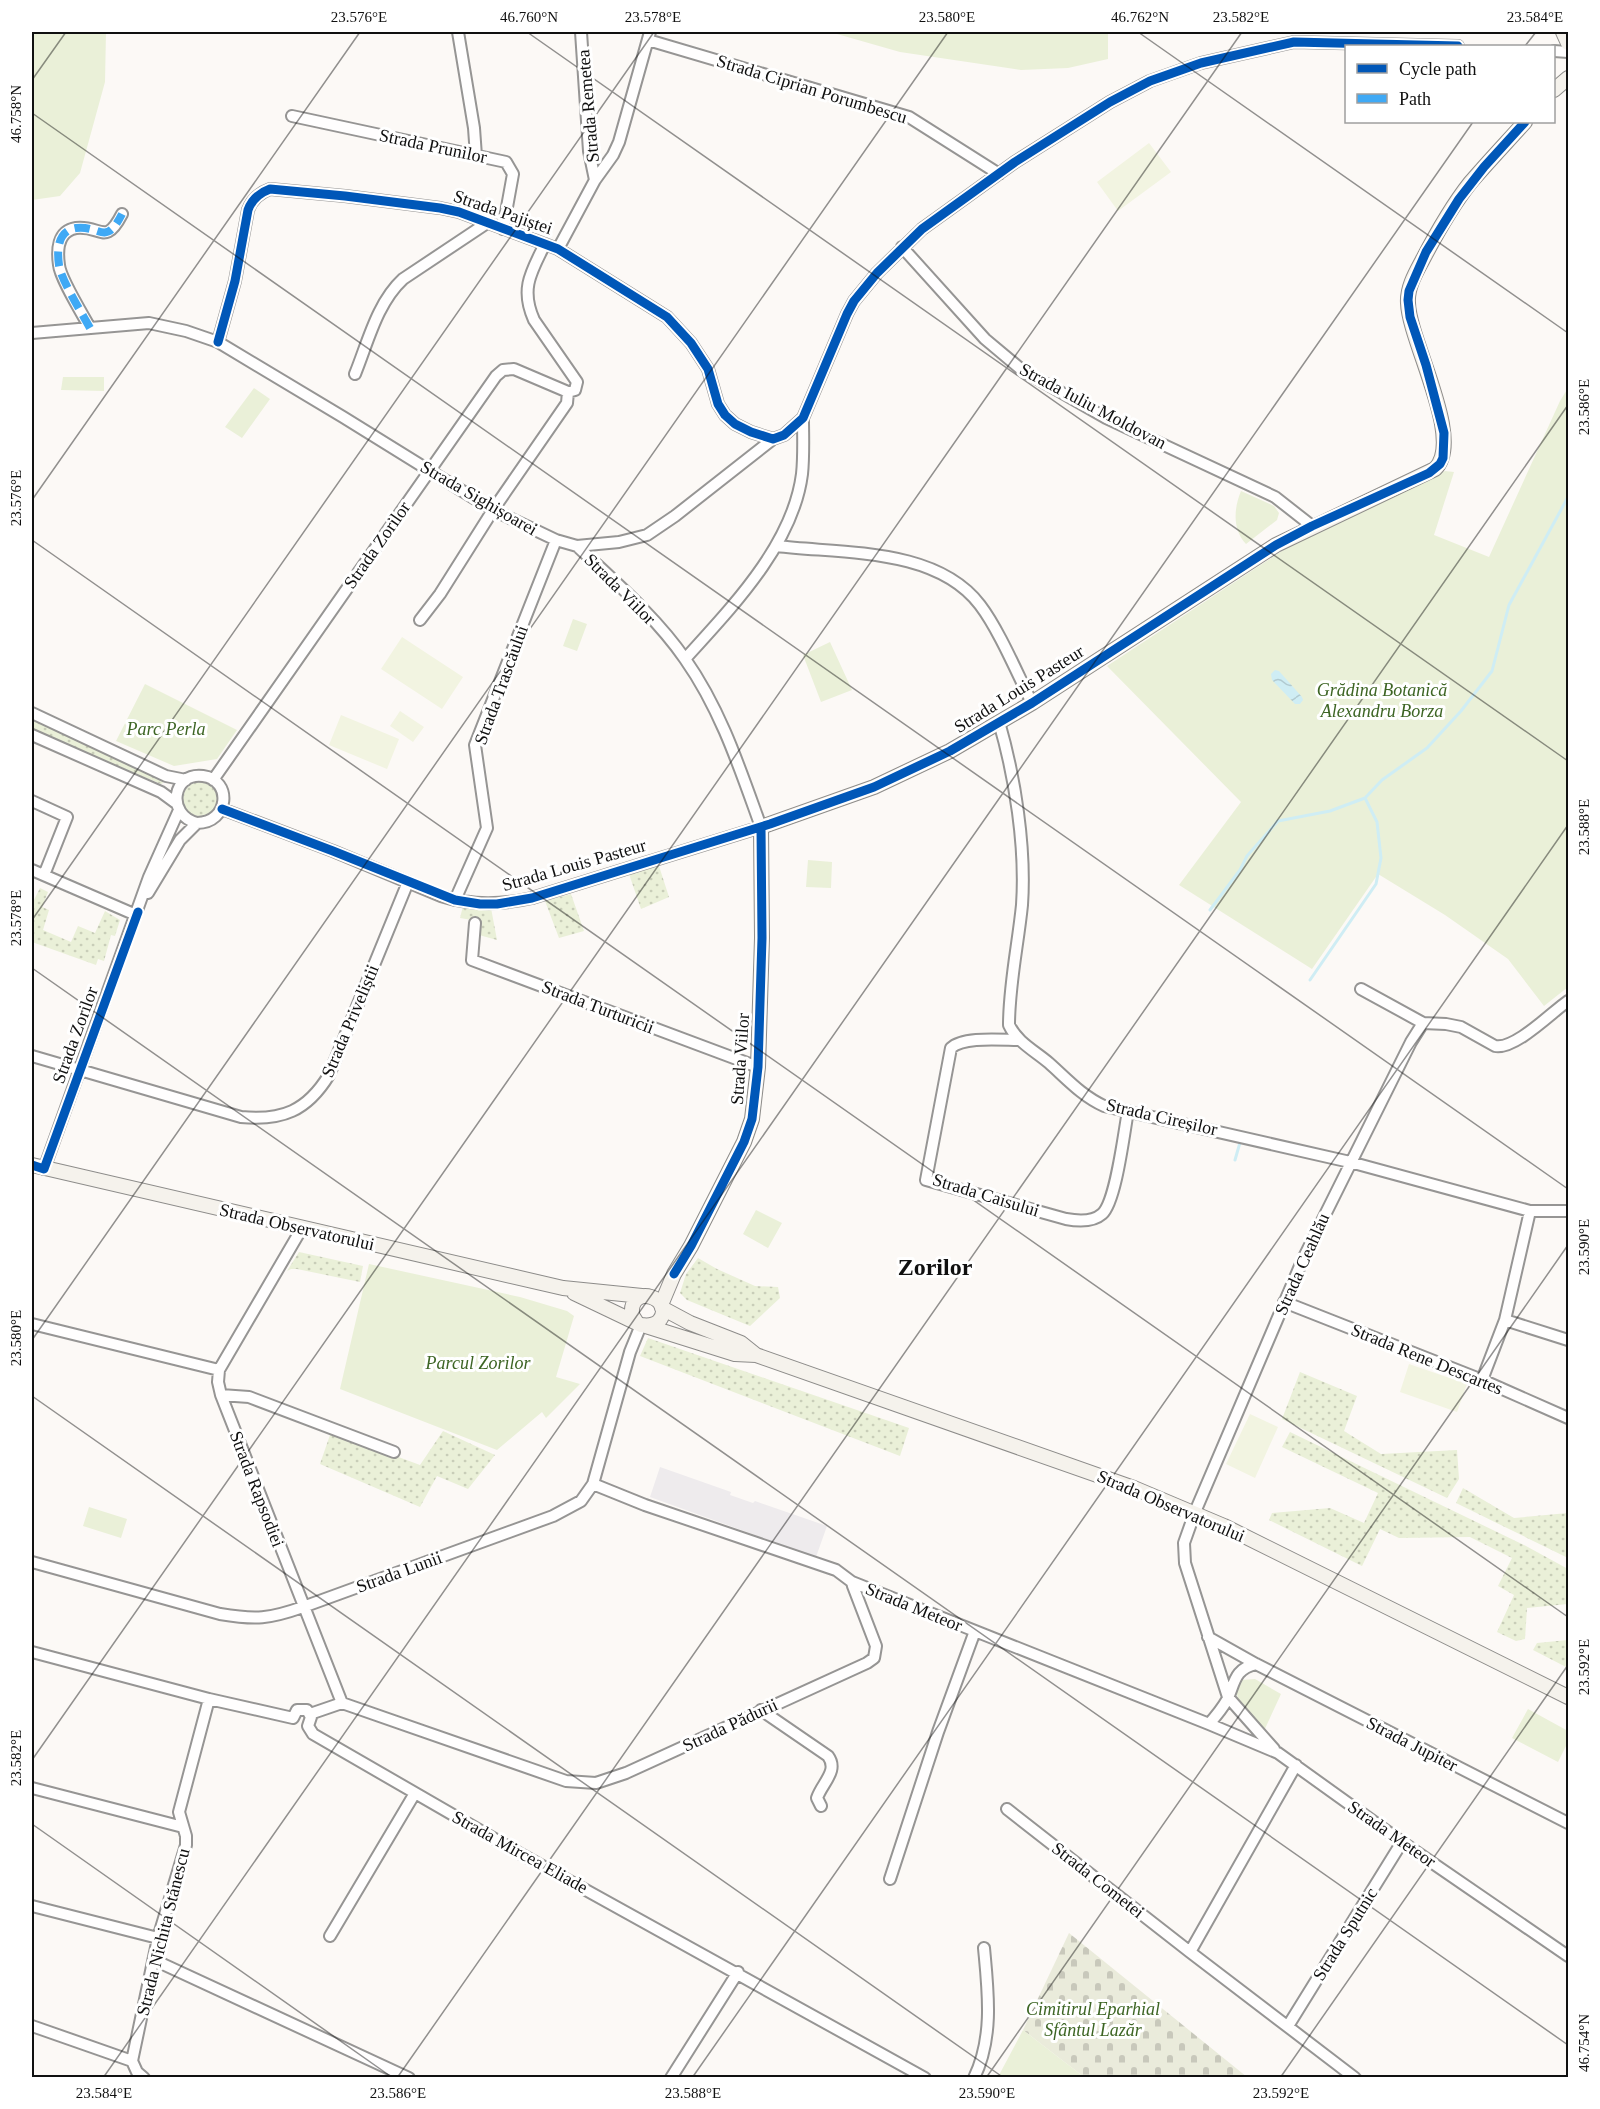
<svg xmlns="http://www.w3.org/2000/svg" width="1600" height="2109" viewBox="0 0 1600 2109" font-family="Georgia,serif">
	<defs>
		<pattern id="grass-dots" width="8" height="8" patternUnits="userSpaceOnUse" patternTransform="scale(1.5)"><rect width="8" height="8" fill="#eaf0d8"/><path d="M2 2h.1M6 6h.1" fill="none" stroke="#c8cdb8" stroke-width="1.8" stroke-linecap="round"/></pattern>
		<pattern id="cemetery-stones" width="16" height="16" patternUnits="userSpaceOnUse" patternTransform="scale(1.5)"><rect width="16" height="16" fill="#eaebdb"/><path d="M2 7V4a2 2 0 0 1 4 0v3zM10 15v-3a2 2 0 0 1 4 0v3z" fill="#c8c8bb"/></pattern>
		<pattern id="water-waves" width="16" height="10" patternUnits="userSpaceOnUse" patternTransform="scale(1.5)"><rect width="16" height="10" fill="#cfedf4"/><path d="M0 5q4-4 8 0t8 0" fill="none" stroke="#b1cad0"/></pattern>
	</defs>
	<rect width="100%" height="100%" fill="#fcf9f6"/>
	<path fill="#eeebed" d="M660,1467l71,25 -1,3 23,8 2,-2 72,25 -11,31 -166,-60z"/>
	<path fill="url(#grass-dots)" d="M32,717l130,63 1,3 -2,1 -129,-54z
		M183 799a17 17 0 1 1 34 0a17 17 0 1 1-34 0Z
		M658,863l11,34 -28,12 -12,-35z
		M40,888l8,4 -6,15 7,3 -6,20 28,12 7,-16 17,7 10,-22 15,9 -5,16 -4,-1 -7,26 -6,-2 -2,6 -64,-23v-38z
		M571,894l13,37 -25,7 -14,-37z
		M463,906l28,2 6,32 -18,-5 -1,-14 -18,-3z
		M299,1252l64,14 -3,16 -63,-13h-6l-4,2z
		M698,1258l19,11 38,17 23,1 2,11 -30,28 -63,-26 -7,-7 6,-19z
		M648,1338l261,90 -9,28 -260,-100z
		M1300,1372l57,24 -13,35 37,23 76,-4 2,29 -12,19 -165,-79z
		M443,1431l52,24 -27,34 -31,-13 -17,31 -100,-43 11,-32 89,33z
		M1290,1432l236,114 42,23v35l-41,4 -2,31 -9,2 -19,-9 17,-37 -16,-9 14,-28 -42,-21 -71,1 -19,-9 -18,37 -93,-46 3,-7 58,-5 34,15 14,-30 -96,-46z
		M1463,1488l51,30 54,-5v45l-112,-55z
		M1568,1640v28l-35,-18 4,-7z"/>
	<path fill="url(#cemetery-stones)" d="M1069,1933l178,144h-163l-61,-47z"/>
	<path fill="#eaf0d8" d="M32,32h74l-1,50 -25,91 -20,23 -28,4z
		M830,32h278v27l-40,9 -47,2 -121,-18z
		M63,377h41v14l-43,-1z
		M254,388l16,11 -28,39 -17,-11z
		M1568,388v599l-24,19 -36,-47 -63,-44 -67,-41 -66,95 -133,-84 62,-83 -134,-136 181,-119 157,-76 9,1 -20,63 55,22 71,-156z
		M1241,491l33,15 5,7 -2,7 -31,24c-14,-15 -12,-36 -5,-53z
		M573,619l14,5 -10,27 -14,-5z
		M830,642l22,48 -31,12 -18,-47z
		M145,684l92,46 -20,29 -43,7 -58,-25z
		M808,860l24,2 -1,26 -25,-1z
		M756,1210l26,13 -14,25 -25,-14z
		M369,1264l151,33 47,14 7,5 -18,61 24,7 -34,34 -4,-6 -45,38 -157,-61z
		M89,1507l38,12 -6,19 -38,-12z
		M1255,1679l26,15 -18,39 -23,-28 -4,-14 5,-11z
		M1528,1709l40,22v11l-10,20 -46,-24z
		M1023,2030l61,47h-86z"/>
	<path fill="#f2f4e1" d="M1149,143l22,29 -53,39 -21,-29z
		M402,637l61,40 -21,32 -61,-40z
		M400,711l24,16 -11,15 -23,-16z
		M341,715l58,24 -12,30 -58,-24z
		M1409,1364l58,20 -10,28 -57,-20z
		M1250,1414l28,13 -23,51 -29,-14z"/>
	<path fill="url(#water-waves)" d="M1275,670l4,1 23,26 1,3 -3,4h-5l-23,-24 -1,-6z"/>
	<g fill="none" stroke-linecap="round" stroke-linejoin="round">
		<path stroke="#cfedf4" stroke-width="3" d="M1210,910l30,-40 7,-14 31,-35 52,-10 35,-13 17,-18 45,-32 34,-37 31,-40 17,-66 59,-108
			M1310,980l66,-96 5,-26 -4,-36 -12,-24
			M1235,1160l6,-21"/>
		<g stroke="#969594" stroke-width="14">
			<path id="street" d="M458,32l16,96 2,28
				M581,32l8,119 6,29
				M648,40l261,77 90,57
				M1554,51l14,1
				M292,116l214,46 7,12 -10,55
				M545,244c-14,28 -25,45 -11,76l43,62 -2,8 -7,2
				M902,247l83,92 37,31 84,48 169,79 37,29
				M558,249l37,-69 18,-25 6,-13 31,-110
				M90,328c-7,-13 -30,-50 -31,-63 -2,-14 -2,-34 17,-37 25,-3 29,19 46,-14
				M32,333l117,-10 37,8 32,11 125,75 150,93 63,30 21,6 42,-4 28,-7 28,-19 98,-77
				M218,342l17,-61 13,-71c4,-11 11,-17 22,-21l75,7 95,12 19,4 99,37 109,68 24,26 17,26 10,35 7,11 10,9 16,8 22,7 11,-4 19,-17 44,-104 7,-13 23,-28 45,-44 93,-67 95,-60 40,-21 51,-18 93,-21 164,4
				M355,374c13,-32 22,-71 48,-95l84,-56
				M777,546c65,8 159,1 203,59 19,25 37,68 52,98
				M420,620l20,-26 53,-84 74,-107 1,-11
				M685,659c46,-51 108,-114 117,-185 2,-18 1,-38 1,-56
				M32,713l134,63 20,4
				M999,722c16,55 27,125 23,183 -4,40 -13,80 -13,120 8,17 26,26 40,38 18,16 33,33 55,43l246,56 180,49h38
				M32,735l129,57 15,11
				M213,780l283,-404 7,-6 11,-1 54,23
				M32,801l35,16 -23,58
				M222,809l111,42 108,45c31,10 60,9 91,2l229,-71c-21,-58 -40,-117 -76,-168 -29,-42 -71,-78 -108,-113
				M32,870l104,45
				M148,893l32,-53 17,-17c32,0 36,-43 6,-47 -31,-4 -37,39 -6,47
				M455,900l32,-72 -12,-83 81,-205
				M475,923l-3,37 286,107
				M1361,989l62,34 23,1 15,3 34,19c20,4 57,-34 73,-45
				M1020,1040c-18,0 -57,-4 -69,8l-25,132 140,39c11,2 27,3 36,-5 14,-12 22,-82 26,-103
				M32,1056l209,61c41,4 66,-6 88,-42l79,-193
				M44,1169l105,-292 30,-67
				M302,1228l-83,142 -1,12 3,13 121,308 224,78 30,2 30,-10 241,-110 7,-5 2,-12 -23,-60 -1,-4 -16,-12 -191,-65 -52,-21
				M1284,1302l198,78 86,38
				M1505,1320l63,20
				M32,1324l187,46
				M1482,1380l23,-60 25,-109
				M221,1395l28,2 145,55
				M32,1562l188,52c36,6 49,5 83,-7l250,-91 28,-15 12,-17 37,-132 11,-27
				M852,1582l357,142 69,29 124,89 166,114
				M1208,1637l48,27 312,159
				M32,1652l177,47 84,19
				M761,1710l67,46c11,15 -6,27 -11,42l4,8
				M310,1714l32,-11
				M293,1718l4,-8h10l4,7 -3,9
				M1209,1724c7,-8 13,-15 18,-24 8,-17 7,-31 29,-36
				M308,1726l5,8 206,119 406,225
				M1274,1749l-46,-52 -43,-134 -1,-20 11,-31 108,-253 108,-217 12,-19
				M32,1788l151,39
				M1007,1809l183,143 165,126
				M890,1879l48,-147 37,-101
				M32,1906l126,32
				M330,1936l85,-143
				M1190,1952l106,-187
				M154,1960l255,118
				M32,2026l100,35
				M1288,2026l114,-184
				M132,2061l26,-123 28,-93v-9l-7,-24 30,-113
				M132,2061l5,11 7,6
				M671,2078l67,-106
				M974,2078c20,-41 14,-87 10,-130"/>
		</g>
		<g stroke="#8d8c8a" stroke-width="16">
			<path id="secondary" d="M1563,32l5,11
				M1554,90l14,-12
				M32,1165l531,123 79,8
				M574,1293l67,32c7,1 13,1 18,-4 18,-22 -30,-40 -27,-6l5,8
				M661,1305l13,-31 17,-28 53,-104 8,-23 6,-52 4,-129 -1,-111 113,-40 76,-36 82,-48 244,-158 159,-76c30,-29 -26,-128 -27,-166 -1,-15 7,-29 14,-42 14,-27 29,-54 48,-78 18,-21 37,-41 55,-61
				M662,1308l28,15 51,20 15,12
				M646,1326l89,28 21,1 378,133 90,38 344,171"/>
		</g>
		<use href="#street" stroke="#fffefe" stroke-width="10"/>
		<use href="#secondary" stroke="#f5f2ec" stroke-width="14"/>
		<path stroke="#3fa9f5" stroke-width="8" stroke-dasharray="15 8" stroke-linecap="butt" d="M90,328c-7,-13 -30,-50 -31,-63 -2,-14 -2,-34 17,-37 25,-3 29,19 46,-14"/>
		<g stroke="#fff" stroke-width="13">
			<path id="cycleway" d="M218,342l17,-61 13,-71c4,-11 11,-17 22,-21l75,7 95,12 19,4 99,37 109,68 24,26 17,26 10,35 7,11 10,9 16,8 22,7 11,-4 19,-17 44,-104 7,-13 23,-28 45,-44 93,-67 95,-60 40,-21 51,-18 93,-21 164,4
				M222,809l111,42 122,49 25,4h17l35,-6 238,-74 104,-37 76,-36 82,-48 244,-158 36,-19 117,-53 11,-9 3,-6 1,-25 -18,-68 -16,-48 -2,-17 1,-9 17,-39 33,-53 25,-32 41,-45
				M32,1165l12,4 94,-257
				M674,1274l17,-28 53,-104 8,-23 6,-52 4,-129 -1,-111"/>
		</g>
		<use href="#cycleway" stroke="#0057b8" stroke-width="9"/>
	</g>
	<path fill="none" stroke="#101010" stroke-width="1.5" stroke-opacity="0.45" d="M527,32l1041,729M1138,32l430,301M1525,46l11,-14M32,80l34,-48M32,113l1536,1076M32,500l328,-468M32,540l1536,1077M32,920l622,-888M32,968l1536,1077M32,1340l916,-1308M32,1396l972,682M32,1760l1210,-1728M32,1824l361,254M103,2078l1370,-1956M397,2078l1171,-1673M692,2078l876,-1253M986,2078l582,-833M1280,2078l288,-413"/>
	<g text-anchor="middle" stroke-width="6" stroke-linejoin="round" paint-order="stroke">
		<g font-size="18" fill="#101010" stroke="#fff">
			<text transform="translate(812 89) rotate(17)" y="6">Strada Ciprian Porumbescu</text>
			<text transform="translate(588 106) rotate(-95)" y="6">Strada Remetea</text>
			<text transform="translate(433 146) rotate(12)" y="6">Strada Prunilor</text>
			<text transform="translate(503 212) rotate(19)" y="6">Strada Pajiștei</text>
			<text transform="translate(1093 406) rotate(28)" y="6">Strada Iuliu Moldovan</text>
			<text transform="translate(479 498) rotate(30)" y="6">Strada Sighișoarei</text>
			<text transform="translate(377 545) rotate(-55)" y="6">Strada Zorilor</text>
			<text transform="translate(620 589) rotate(45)" y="6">Strada Viilor</text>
			<text transform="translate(501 685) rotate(-70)" y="6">Strada Trascăului</text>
			<text transform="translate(1019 689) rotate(-32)" y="6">Strada Louis Pasteur</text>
			<text transform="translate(574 865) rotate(-16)" y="6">Strada Louis Pasteur</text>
			<text transform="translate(598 1007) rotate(21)" y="6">Strada Turturicii</text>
			<text transform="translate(350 1021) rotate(-67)" y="6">Strada Priveliștii</text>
			<text transform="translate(75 1035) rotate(-70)" y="6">Strada Zorilor</text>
			<text transform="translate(740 1059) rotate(-86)" y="6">Strada Viilor</text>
			<text transform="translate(1162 1117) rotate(13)" y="6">Strada Cireșilor</text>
			<text transform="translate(986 1195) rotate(17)" y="6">Strada Caisului</text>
			<text transform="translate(297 1227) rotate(13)" y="6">Strada Observatorului</text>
			<text transform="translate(1302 1264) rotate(-66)" y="6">Strada Ceahlău</text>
			<text transform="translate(1427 1359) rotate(22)" y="6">Strada Rene Descartes</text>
			<text transform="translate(257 1489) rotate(69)" y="6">Strada Rapsodiei</text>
			<text transform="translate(1171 1506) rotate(23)" y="6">Strada Observatorului</text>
			<text transform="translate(399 1572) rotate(-20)" y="6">Strada Lunii</text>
			<text transform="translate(914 1607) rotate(22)" y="6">Strada Meteor</text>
			<text transform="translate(730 1725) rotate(-25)" y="6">Strada Pădurii</text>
			<text transform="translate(1412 1744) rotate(27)" y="6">Strada Jupiter</text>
			<text transform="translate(1392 1834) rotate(35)" y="6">Strada Meteor</text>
			<text transform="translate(520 1852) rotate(29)" y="6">Strada Mircea Eliade</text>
			<text transform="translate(1098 1880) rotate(38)" y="6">Strada Cometei</text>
			<text transform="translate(163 1932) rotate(-76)" y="6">Strada Nichita Stănescu</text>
			<text transform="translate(1345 1934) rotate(-58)" y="6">Strada Sputnic</text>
		</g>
		<g font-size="18" font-style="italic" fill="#3d6524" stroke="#fff">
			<text x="1382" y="696">Grădina Botanică<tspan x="1382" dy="21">Alexandru Borza</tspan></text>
			<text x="166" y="735">Parc Perla</text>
			<text x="478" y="1369">Parcul Zorilor</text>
			<text x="1093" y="2015">Cimitirul Eparhial<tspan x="1093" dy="21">Sfântul Lazăr</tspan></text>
		</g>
		<g font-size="24" font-weight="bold" fill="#101010" stroke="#fff">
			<text x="935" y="1275">Zorilor</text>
		</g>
	</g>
	<rect width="1600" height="2109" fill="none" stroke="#ffffff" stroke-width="66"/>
	<rect x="1345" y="45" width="210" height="78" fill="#ffffff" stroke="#9f9f9f" stroke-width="1.5"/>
	<rect x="1357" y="64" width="30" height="9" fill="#0057b8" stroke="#9f9f9f" stroke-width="1.5"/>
	<text x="1399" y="75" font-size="18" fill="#101010">Cycle path</text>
	<rect x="1357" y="94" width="30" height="9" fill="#3fa9f5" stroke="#9f9f9f" stroke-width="1.5"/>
	<text x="1399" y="105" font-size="18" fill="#101010">Path</text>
	<rect x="33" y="33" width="1534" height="2043" fill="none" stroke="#101010" stroke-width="2"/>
	<g font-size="15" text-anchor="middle" fill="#101010">
		<text x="359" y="22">23.576°E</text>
		<text x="529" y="22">46.760°N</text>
		<text x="653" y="22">23.578°E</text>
		<text x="947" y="22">23.580°E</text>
		<text x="1140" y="22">46.762°N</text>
		<text x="1241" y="22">23.582°E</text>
		<text x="1535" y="22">23.584°E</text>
		<text transform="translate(16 114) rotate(-90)" y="5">46.758°N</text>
		<text transform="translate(1584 407) rotate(-90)" y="5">23.586°E</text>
		<text transform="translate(16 498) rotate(-90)" y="5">23.576°E</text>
		<text transform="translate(1584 827) rotate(-90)" y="5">23.588°E</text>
		<text transform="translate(16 918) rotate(-90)" y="5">23.578°E</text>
		<text transform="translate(1584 1247) rotate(-90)" y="5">23.590°E</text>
		<text transform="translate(16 1338) rotate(-90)" y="5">23.580°E</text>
		<text transform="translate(1584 1667) rotate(-90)" y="5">23.592°E</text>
		<text transform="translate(16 1758) rotate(-90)" y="5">23.582°E</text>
		<text transform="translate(1584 2043) rotate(-90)" y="5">46.754°N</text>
		<text x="104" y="2098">23.584°E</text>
		<text x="398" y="2098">23.586°E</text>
		<text x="693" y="2098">23.588°E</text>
		<text x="987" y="2098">23.590°E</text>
		<text x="1281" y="2098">23.592°E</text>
	</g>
</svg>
